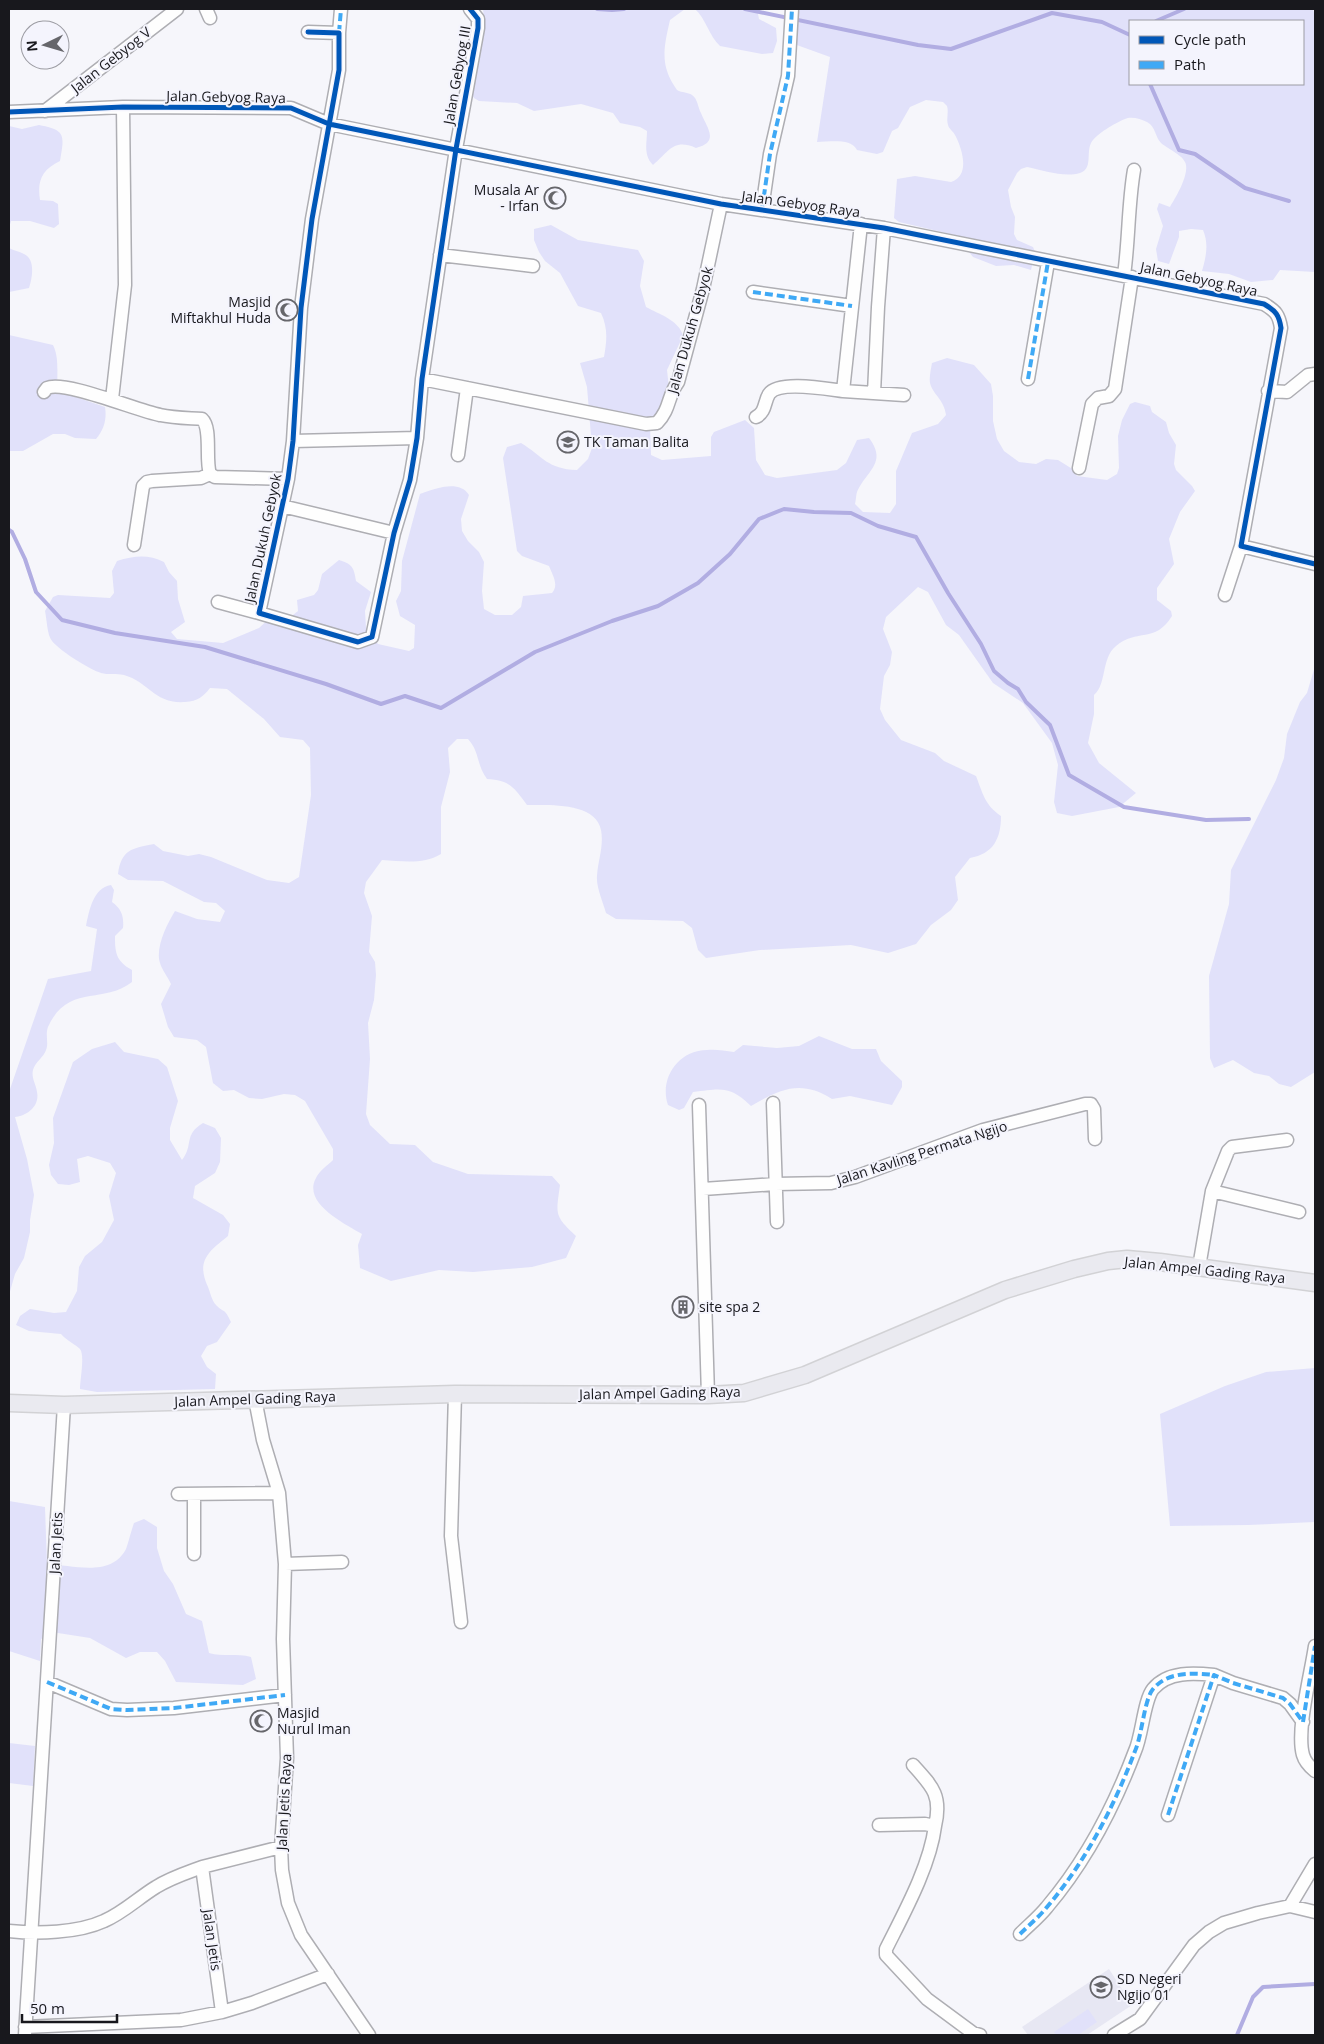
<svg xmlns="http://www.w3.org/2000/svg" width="1324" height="2044" viewBox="0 0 1324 2044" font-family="'Open Sans',sans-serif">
	<rect width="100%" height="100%" fill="#f6f6fb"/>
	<path fill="#e7e7f3" d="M1109,1969l23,36 -45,30h-59l-6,-8z"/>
	<path fill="#e1e1fa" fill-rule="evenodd" d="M483,9h202l-15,11c-6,27 -11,45 7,70 5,3 11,2 15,5 6,4 6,13 9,18 6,15 19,29 -5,35 -23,-10 -27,4 -43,17 -10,-10 -6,-22 -6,-34l-7,-4 -20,-4 -7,-10 -32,-9 -47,7 -17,-8 -38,-2 -5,-3 -16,-25v-6l4,-11 17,-11 6,-16z
		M695,9h62l2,10 17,9 1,13 -4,12 -11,1 -42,-8c-11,-10 -14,-27 -25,-37z
		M800,9h513l2,8v255l-35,-2 -7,10 -22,2 -22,-8 -27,-3c4,-14 7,-27 1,-41l-12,-1 -12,2v6l-10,27 -11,-3 -2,-12 7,-23 -6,-17 2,-6 11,4c6,-10 18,-30 16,-42 -1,-9 -18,-16 -25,-22 -6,-6 -5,-16 -14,-21 -6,-3 -16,-6 -22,-3 -10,4 -29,15 -34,24 -5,10 2,26 -11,30 -16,5 -37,-3 -53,-6l-6,2 -4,4 -9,17 3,17 4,10 -1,17 3,6 16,7 2,5 -4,18 -17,-5 -18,1 -23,-9 -18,-22 -56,-13 -5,-4 3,-39 18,-3 36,6c20,-6 11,-34 4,-47 -2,-4 -6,-6 -7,-10 -2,-6 1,-13 -1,-19l-4,-4 -17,-2 -16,7 -12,21 -6,3 -9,21 -6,2 -20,-4c-6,-12 -27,-8 -40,-8l13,-85 -36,-13 -1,-13zM1130,21h173v63h-173z
		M39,125c28,5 25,11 21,36 -18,9 -23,19 -20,39l13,1 5,3 1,20 -5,4 -24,-7h-19l-2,7v-102l13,3z
		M551,225l27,15 60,10 6,11 -4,25 6,21c13,7 34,14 37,29l-16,34 4,36 -21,19 1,30 11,5 49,-4v-19l3,-5 31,-12 9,8 2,32 9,15 12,3 60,-8 9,-7 11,-23 12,-2c19,25 -3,33 -12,54 -1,3 -1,8 -2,12l8,8 27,1 6,-9v-33l16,-38 26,-9 8,-9c-2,-16 -13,-20 -16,-32 -1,-6 1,-14 2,-20l15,-5 27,7 17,19 2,12v25l4,18 7,12 15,11 17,2 10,-5 12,1 16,10 3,6 30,4 10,-6 2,-6 -1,-32 4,-16 8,-16 5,-2 15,4 2,6 14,10 3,11 7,12 -2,19 2,6 16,16 3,5 -15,21 -11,27 5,25 -17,24v12l14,11 1,5c-17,28 -35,12 -56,30 -15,12 -9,38 -22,49v19l-6,29 11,20 37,30 -17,14 -47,9 -15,-3 -3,-11 4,-37 -6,-22 -29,-40 -30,-20 -34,-48 -13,-10 -18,-33 -10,-5 -32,30 -3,12 9,23 -2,13 -6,11 -4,33 5,11 16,20 34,13 9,8 32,15c7,18 9,29 25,40 0,23 -8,38 -31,42l-15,19 3,23 -7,10 -20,15 -15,19 -28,9 -37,-8 -91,5 -54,8 -8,-8 -6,-22 -9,-7 -67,-2 -10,-6c-3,-11 -10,-26 -9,-37 1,-16 7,-30 4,-46 -5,-28 -53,-25 -74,-25 -13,-17 -17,-25 -40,-26 -11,-15 -7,-27 -19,-40h-11l-9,9 2,24 -9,35v47c-18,11 -39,7 -59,6l-16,22 -2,11 8,23 -3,36 6,10 1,13 -2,25 -6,23 2,36 -4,55 4,11 20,19 25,1 18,17 35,12 84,2 8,9c-4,30 -6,30 16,51l-10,22 -34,9 -59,5 -34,-2 -48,11 -31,-13 -2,-23 4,-11c-17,-10 -60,-31 -46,-56 3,-7 12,-13 17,-18v-11l-28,-48 -10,-6 -11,-1 -22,5 -13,-1 -15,-8 -11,1 -10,-8 -7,-36 -9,-7 -23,-3 -6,-10 -7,-23 10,-20c-3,-7 -9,-14 -11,-21 -5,-15 7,-39 15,-52l22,8 23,3 5,-11 -9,-8 -12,-1 -41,-21 -35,-1 -10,-6c3,-24 14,-26 36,-30l9,7 25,5 11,-2 12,3 56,23 22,3 10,-6 12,-82 -1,-47 -7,-8 -23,-3 -16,-18 -37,-30 -17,-1c-7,9 -12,13 -25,14 -31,2 -36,-20 -61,-27 -8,-2 -16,0 -23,-2 -12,-4 -41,-22 -49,-32 -5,-6 -5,-21 -7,-30l8,-14 5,-2 52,3 4,-5 -2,-22 5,-10c17,-5 31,-7 47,1l5,10 8,9 1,18 7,23 -14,10 6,7 46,4 36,-15 12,-11 22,-2 5,-4 -1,-11 17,-5 4,-5 4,-16 17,-14c13,4 15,7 17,21l15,11 -6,19 1,17 12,16 31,7 5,-3 1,-23 -15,-9 -4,-15 5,-10 1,-30 18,-67c14,-5 39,-15 49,1l-8,24 1,12 6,10 11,11 5,10 -2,29 2,18 11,6h17l9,-8 2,-11 29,-3c7,-8 1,-17 -3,-27l-27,-10 -5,-5 -14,-93 4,-11 14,-4c23,14 26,26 56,27l11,-11 4,-11 -5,-61 -7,-24 24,-6c3,-17 4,-29 -3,-44l-23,-7 -18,-33 -15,-12 -6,-9 -5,-12v-11z
		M9,248c5,3 10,3 15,6 12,5 8,25 5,34l-20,4z
		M9,335l44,10c7,14 3,30 5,46l47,16c2,12 -1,23 -9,32l-21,-1 -10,-4h-12l-30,17h-14z
		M1315,666v406l-24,15 -12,-3 -10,-8 -15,-3 -21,-13 -19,8 -4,-10 -1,-82 20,-72 2,-34 45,-90 8,-22 3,-24 13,-32 7,-9z
		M111,885l3,5 -2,12c10,7 12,15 11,26l-8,8c0,17 1,25 17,34v12c-29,23 -64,1 -84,45 -3,8 1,16 -2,23 -2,7 -11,12 -13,20 -2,8 3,14 4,22 3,14 -10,24 -22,25l12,42 7,36 -4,25v12l-6,26 -9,16 -6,21v-203l39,-113 43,-8 6,-42 -11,-3c3,-15 7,-38 25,-41z
		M819,1036l33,13h24l5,12 21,20v6l-10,18 -42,-9 -18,3c-31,-20 -52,-10 -81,7 -22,-21 -30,-17 -58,-14l-9,16 -5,2 -11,-5c-9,-26 10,-55 39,-55 9,-1 18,1 27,2l9,-7 34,3 22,-2z
		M115,1042l9,10 34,7 9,8 11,34 -8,27v12l12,20c12,-15 1,-25 21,-37l12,5 6,10 -1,24 -5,11 -20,13 -2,12 30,17 7,9 -2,12c-20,16 -32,25 -20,51 2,5 4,14 8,18 9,9 8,2 15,17l-14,20 -10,4 -6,10 6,11 9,7 -1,15 -118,3 -17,-3c0,-9 5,-34 0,-40 -5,-5 -13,-8 -19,-15l-32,-3 -13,-6 4,-9 10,-7 24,4 12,-1 11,-21 2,-24 6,-11 17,-14 12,-22 -5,-24 7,-23 -6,-10 -22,-7 -11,3 3,23 -11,3 -11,-1 -7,-9 -2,-10 5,-22 -1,-25 20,-56 19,-13z
		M1315,1368v154l-67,3 -78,1 -10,-112 65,-28 41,-14z
		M9,1501l36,6 2,57c26,1 64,14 79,-15 3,-8 5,-18 8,-26l10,-4 13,8v21l7,23 9,13 13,30 16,7 7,32c14,4 28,0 42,4l5,22 -13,6 -67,-3 -11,-21 -8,-9h-17l-14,6 -36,-20 -32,-5 -17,6 -1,22 -31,-10z
		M9,1743l26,3 -2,40 -24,-3z
		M1088,2009l9,13 -19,13h-22l-2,-3z"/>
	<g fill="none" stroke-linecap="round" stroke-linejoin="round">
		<path stroke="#b1ade2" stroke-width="4" d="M597,9l15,1 12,-1
			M745,9l173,36 33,4 101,-36 50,9 28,13
			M1156,21l28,-12
			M1150,84l29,66 16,4 50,34 44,13
			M9,530l3,2 13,27 11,33 26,28 53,13 90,14 121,37 55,20 24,-8 36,12 94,-56 77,-31 46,-15 40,-23 32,-29 29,-35 25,-10 30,3 37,1 27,13 38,11 32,56 33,51 13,27 14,12 10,6 8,13 24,23 19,50 55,32 82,13 43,-1
			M1237,2035l16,-38 10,-10 52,-3"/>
		<g stroke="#aeaeb3" stroke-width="15">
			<path id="minor" d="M206,9l4,9
				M308,32l31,1v37l-27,149 -11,89 -8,133 -5,38 -29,134 99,29 14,-5 22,-104 16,-53 7,-42 5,-59 34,-230 22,-121v-9l-8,-10
				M339,33l2,-24
				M45,111l132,-102
				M9,112l114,-5 168,1 38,16 392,80 163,24 380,76c12,7 15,11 17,24l-40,218 74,18
				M762,209l8,-55 18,-78 4,-67
				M440,255l93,11
				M1124,275c5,-35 4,-70 10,-105
				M753,292l99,14
				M422,379l224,45 11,-1c14,-15 10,-26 21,-41l25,-93 18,-85
				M1028,379l20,-117
				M843,391l61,4
				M1268,391l19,1 21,-17 7,-1
				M44,392l3,-4c18,-8 91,23 113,27 14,3 28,3 42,4 10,9 3,41 8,55l5,3 73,2
				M874,393l4,-86 6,-79
				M112,399l13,-114 -2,-178
				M756,417c10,-5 8,-15 13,-23 10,-14 58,-5 74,-3l18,-167
				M293,441l124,-3
				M458,455l9,-67
				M1079,468l13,-64 6,-6 11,-2 6,-7 17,-112
				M282,506l112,27
				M134,545l9,-59 4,-4 5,-1 49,-3 9,-4
				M1225,595l16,-49
				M218,602l41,11
				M773,1103l4,119
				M699,1105l9,290
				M703,1189l72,-5 56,-1 24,-6 128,-47 102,-26h6l3,5 1,30
				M1212,1191l87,21
				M1199,1267l13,-76 16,-40 4,-4 55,-7
				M455,1394l-4,142 10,86
				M255,1399l8,41 16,53 6,71 -2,75 4,119 -6,89 1,23 6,33 13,32 68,100
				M178,1494l101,-1
				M194,1554v-60
				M285,1564l57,-2
				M1315,1646c-4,28 -19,84 -12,109 2,7 7,12 12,16
				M47,1682l64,27 16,1 47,-2 111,-13
				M913,1765c20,22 29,31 22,61
				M1168,1815l46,-140 19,8 50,15 7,6 13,18
				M879,1825l46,-1 10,2c-5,40 -31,87 -49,123v6l41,44 46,34 7,2
				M1290,1906l25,-42
				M9,1931c28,3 69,2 95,-10 19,-8 34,-23 52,-34 14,-9 30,-14 46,-20
				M1020,1934c9,-9 19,-17 27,-27 39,-46 67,-100 88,-156 7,-15 9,-51 18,-62 15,-18 41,-16 61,-14
				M222,2012l-20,-145 79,-20
				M25,2027l156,-7 41,-8 30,-9 76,-29
				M25,2035l39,-630
				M1114,2035l26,-16 54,-74 15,-13 15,-9 34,-10 32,-7 25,6"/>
		</g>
		<g stroke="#d2d2d5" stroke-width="19">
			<path id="major" d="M9,1403l55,2 391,-11 253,1 36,-2 61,-18 200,-85 69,-21 34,-8 19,-2 33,3 155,21"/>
		</g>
		<use href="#minor" stroke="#fefefe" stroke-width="12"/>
		<use href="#major" stroke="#eaeaf0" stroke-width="16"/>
		<path stroke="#3fa9f5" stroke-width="4" stroke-dasharray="8 4" stroke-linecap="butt" d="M339,33l2,-24
			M762,209l8,-55 18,-78 4,-67
			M753,292l99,14
			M1028,379l20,-117
			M47,1682l64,27 16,1 47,-2 111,-13
			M1303,1722l12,-76
			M1168,1815l46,-140 19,8 50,15 7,6 13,18
			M1020,1934c9,-9 19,-17 27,-27 39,-46 67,-100 88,-156 7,-15 9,-51 18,-62 15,-18 41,-16 61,-14"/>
		<g stroke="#f4f4fd" stroke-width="8">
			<path id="cycleway" d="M308,32l31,1v37l-27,149 -11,89 -8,133 -5,38 -29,134 99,29 14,-5 22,-104 16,-53 7,-42 5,-59 34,-230 22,-121v-9l-8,-10
				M9,112l114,-5 168,1 38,16 392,80 163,24 380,76c12,7 15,11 17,24l-40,218 74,18"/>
		</g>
		<use href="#cycleway" stroke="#0057b8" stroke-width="5"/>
	</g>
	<defs>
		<g id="mosque-ring" transform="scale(1.125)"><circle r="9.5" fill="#f4f4fd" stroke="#66666b" stroke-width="1.5"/><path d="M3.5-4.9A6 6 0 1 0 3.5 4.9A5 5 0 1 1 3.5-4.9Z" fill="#66666b"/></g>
		<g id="school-ring" transform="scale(1.125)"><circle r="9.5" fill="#f4f4fd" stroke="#66666b" stroke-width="1.5"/><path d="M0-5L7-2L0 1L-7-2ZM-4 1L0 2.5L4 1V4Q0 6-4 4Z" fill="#66666b"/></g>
		<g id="building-ring" transform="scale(1.125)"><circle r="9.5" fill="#f4f4fd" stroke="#66666b" stroke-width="1.5"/><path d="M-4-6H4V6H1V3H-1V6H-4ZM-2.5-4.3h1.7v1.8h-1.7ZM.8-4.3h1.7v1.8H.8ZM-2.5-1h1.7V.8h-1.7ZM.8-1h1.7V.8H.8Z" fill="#66666b"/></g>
	</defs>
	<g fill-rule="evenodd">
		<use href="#mosque-ring" x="555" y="198"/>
		<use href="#mosque-ring" x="287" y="310"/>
		<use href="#school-ring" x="568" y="442"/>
		<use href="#building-ring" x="683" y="1307"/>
		<use href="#mosque-ring" x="261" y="1721"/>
		<use href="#school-ring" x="1101" y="1987"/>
	</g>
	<g text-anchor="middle" stroke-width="4" stroke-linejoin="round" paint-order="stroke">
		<g font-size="14" fill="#18181d" stroke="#f4f4fd">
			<text transform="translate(111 60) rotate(-38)" y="5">Jalan Gebyog V</text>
			<text transform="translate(457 75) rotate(-80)" y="5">Jalan Gebyog III</text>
			<text transform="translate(226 97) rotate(1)" y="5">Jalan Gebyog Raya</text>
			<text transform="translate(801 204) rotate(8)" y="5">Jalan Gebyog Raya</text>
			<text transform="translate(1199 279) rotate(12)" y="5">Jalan Gebyog Raya</text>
			<text transform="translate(690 330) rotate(-74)" y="5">Jalan Dukuh Gebyok</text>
			<text transform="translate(263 538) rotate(-78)" y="5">Jalan Dukuh Gebyok</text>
			<text transform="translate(922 1153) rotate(-18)" y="5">Jalan Kavling Permata Ngijo</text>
			<text transform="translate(1205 1270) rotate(6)" y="5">Jalan Ampel Gading Raya</text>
			<text transform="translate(660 1393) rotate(-1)" y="5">Jalan Ampel Gading Raya</text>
			<text transform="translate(255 1399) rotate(-2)" y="5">Jalan Ampel Gading Raya</text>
			<text transform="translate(56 1543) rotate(-87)" y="5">Jalan Jetis</text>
			<text transform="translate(284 1802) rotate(-87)" y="5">Jalan Jetis Raya</text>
			<text transform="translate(212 1940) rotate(82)" y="5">Jalan Jetis</text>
		</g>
		<g font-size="14" fill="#18181d" stroke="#f4f4fd" text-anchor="start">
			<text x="539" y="195" text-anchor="end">Musala Ar<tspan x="539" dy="16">- Irfan</tspan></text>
			<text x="271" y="307" text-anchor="end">Masjid<tspan x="271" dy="16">Miftakhul Huda</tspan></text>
			<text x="584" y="447">TK Taman Balita</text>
			<text x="699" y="1312">site spa 2</text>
			<text x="277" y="1718">Masjid<tspan x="277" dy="16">Nurul Iman</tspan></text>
			<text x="1117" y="1984">SD Negeri<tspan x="1117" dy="16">Ngijo 01</tspan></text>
		</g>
	</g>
	<rect width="1324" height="2044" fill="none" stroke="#18181d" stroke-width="20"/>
	<rect x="1129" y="20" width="175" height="65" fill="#f4f4fd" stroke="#9c9ca3"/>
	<rect x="1139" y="36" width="25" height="8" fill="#0057b8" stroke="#9c9ca3"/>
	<text x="1174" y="45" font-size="15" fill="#18181d">Cycle path</text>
	<rect x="1139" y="61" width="25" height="8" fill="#3fa9f5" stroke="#9c9ca3"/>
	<text x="1174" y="70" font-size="15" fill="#18181d">Path</text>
	<g transform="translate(45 45) rotate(265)"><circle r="24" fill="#f4f4fd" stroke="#9c9ca3"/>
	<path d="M0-4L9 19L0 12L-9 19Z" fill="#66666b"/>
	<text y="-8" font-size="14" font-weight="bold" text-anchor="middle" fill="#18181d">N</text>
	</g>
	<path d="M22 2014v8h95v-8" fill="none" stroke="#18181d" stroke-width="2.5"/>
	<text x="30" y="2014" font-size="15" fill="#18181d" stroke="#f4f4fd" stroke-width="4" paint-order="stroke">50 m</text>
</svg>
